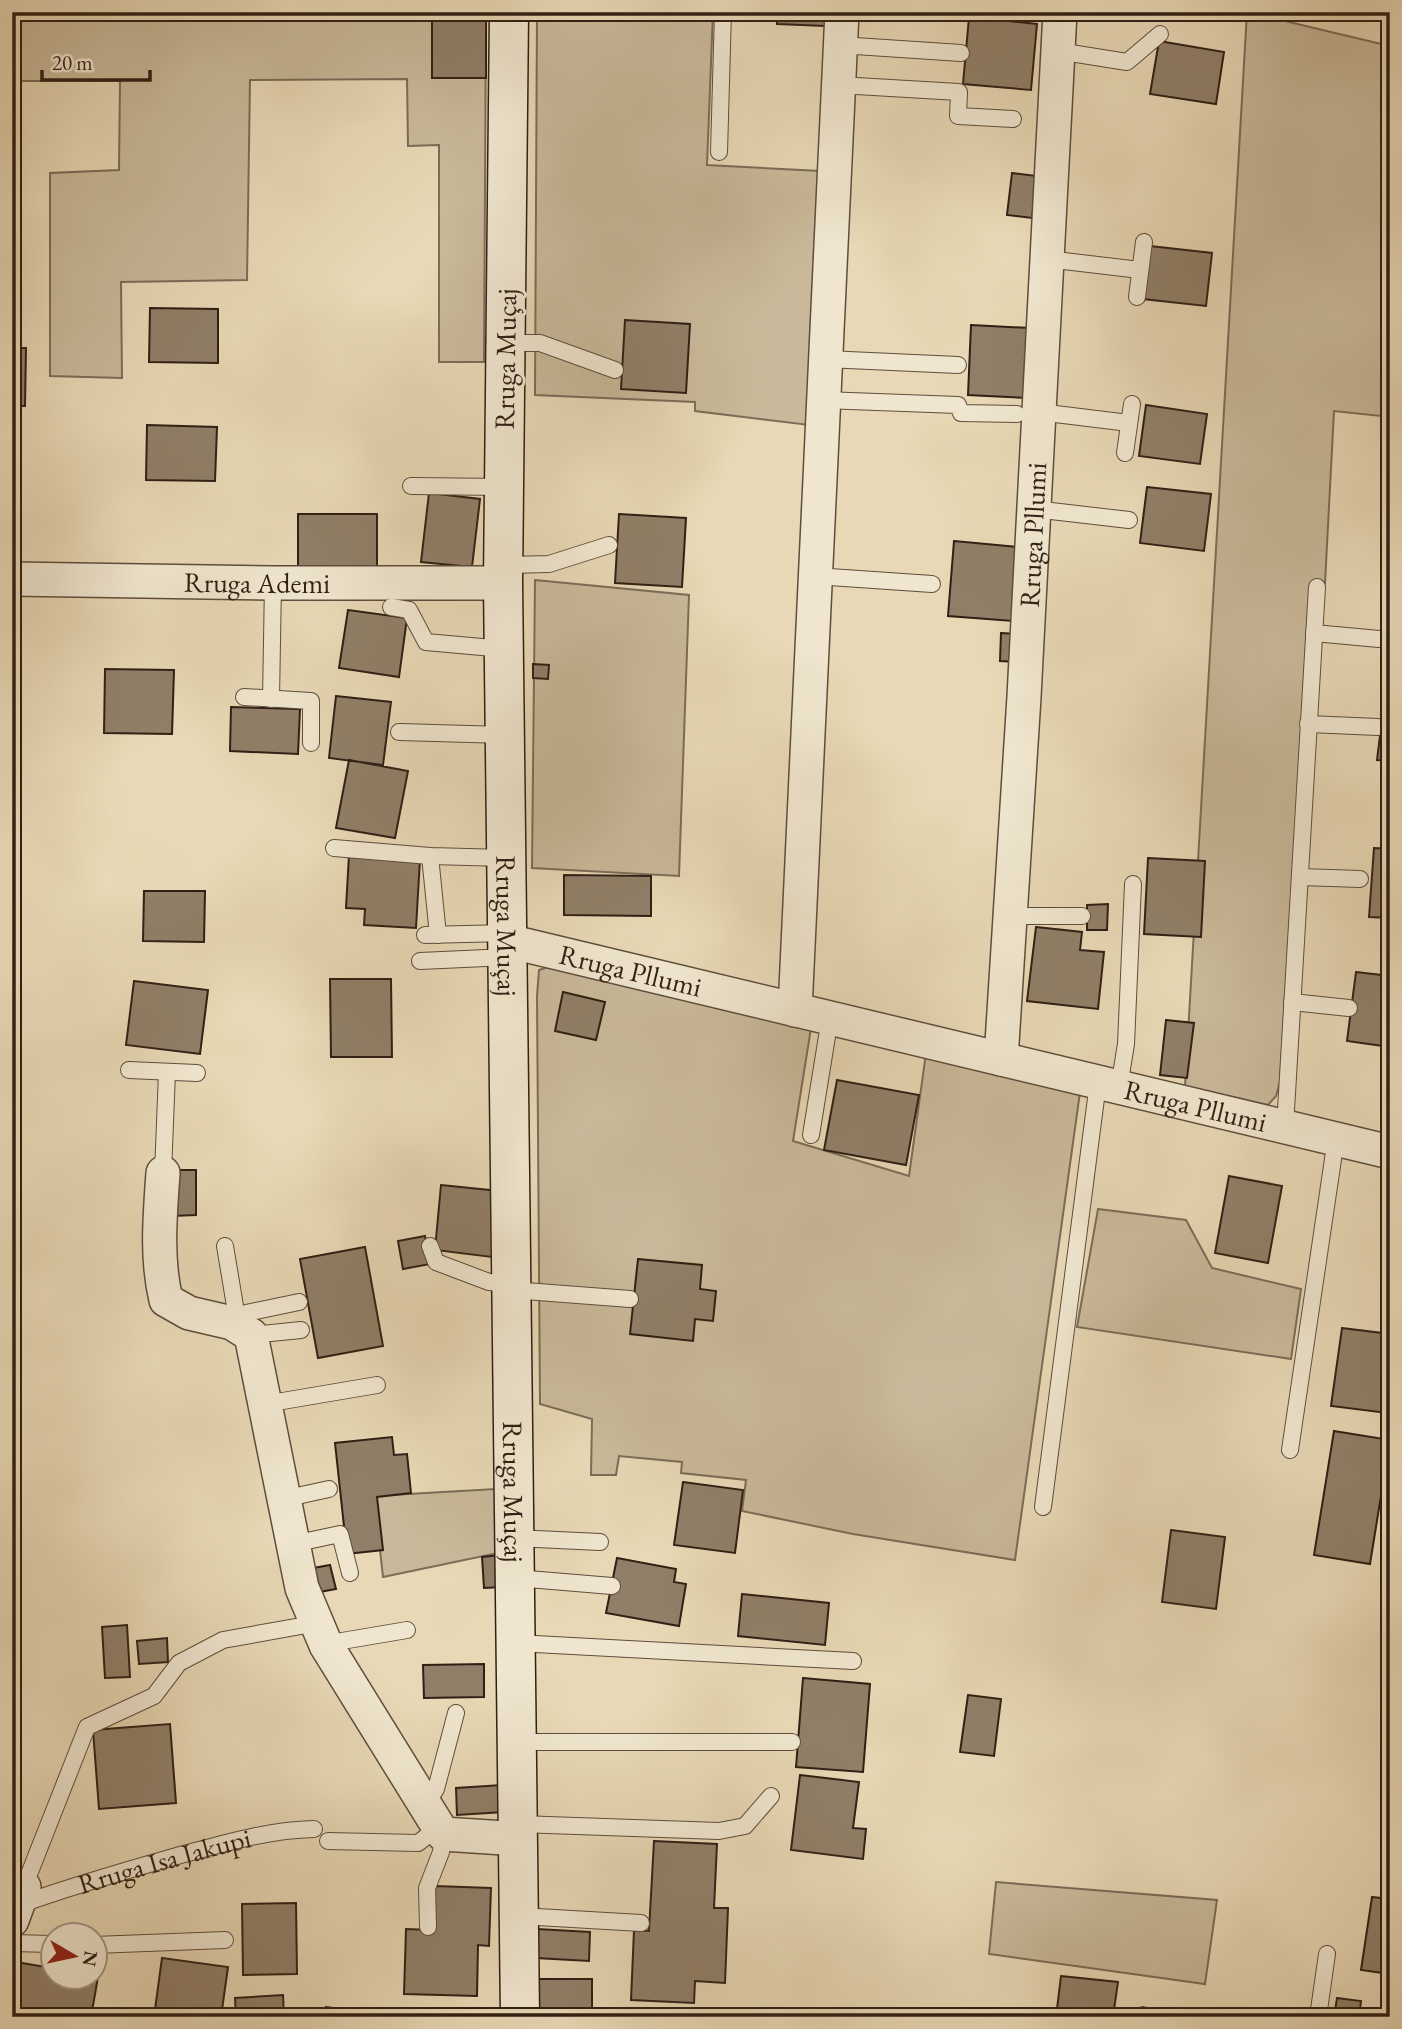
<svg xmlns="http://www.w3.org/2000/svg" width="1402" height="2029" viewBox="0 0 1402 2029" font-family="'EB Garamond',serif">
	<rect width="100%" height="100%" fill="#e8d8b5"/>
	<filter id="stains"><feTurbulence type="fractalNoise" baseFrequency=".00286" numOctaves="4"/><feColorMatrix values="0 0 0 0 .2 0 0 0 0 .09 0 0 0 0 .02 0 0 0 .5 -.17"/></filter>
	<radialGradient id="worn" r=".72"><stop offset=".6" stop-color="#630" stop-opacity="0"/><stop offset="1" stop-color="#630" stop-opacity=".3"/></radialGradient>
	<path fill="#c9b99a" stroke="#7c6c58" stroke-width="2" d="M12,12h474l-2,350h-45v-217l-31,1 -1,-67 -157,1 -3,200 -126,2 1,96 -72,-2v-203l69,-3 1,-89h-108z
		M537,12h176l-6,153 113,6 -11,254 -114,-14v-9l-160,-7z
		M1247,12l143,34v371l-56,-6 -9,172h-14l-31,499 -4,14 -8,9 -83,-19z
		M535,580l154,15 -10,281 -147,-8z
		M554,965l257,63 -18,113 116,35 17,-123 155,32 -66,475 -162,-26 -111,-23 4,-31 -65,-7 1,-11 -63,-6 -3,19h-25l1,-56 -52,-15 -3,-408 2,-26z
		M1098,1209l88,11 26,48 89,21 -10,70 -214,-32z
		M495,1489l3,64 -115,24 -9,-81z
		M996,1882l221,18 -12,84 -216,-30z"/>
	<path fill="#907f68" stroke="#301f15" stroke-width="2" d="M432,12h54v66h-54z
		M777,12h48v14l-48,-2z
		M969,17l68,7 -6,66 -68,-6z
		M1159,41l65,11 -8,52 -66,-10z
		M1012,173l25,3 -5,42 -25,-3z
		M1150,246l62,7 -6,53 -63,-7z
		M150,308l68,1v54l-69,-1z
		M625,320l65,4 -4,69 -65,-4z
		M971,325l59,3 -3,70 -59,-3z
		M12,348h14l-1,58h-13z
		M1146,405l61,9 -7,50 -61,-8z
		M147,425l70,2 -2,54 -69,-1z
		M1147,487l64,7 -7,57 -64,-8z
		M12,491h6v66h-6z
		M429,493l51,6 -8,68 -51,-5z
		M298,514h79v58h-79z
		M619,514l67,4 -4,69 -67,-4z
		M954,541l65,6 -6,74 -65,-5z
		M1389,590h1v67l-9,-1z
		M348,610l59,8 -8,59 -60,-9z
		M1001,633l19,1 -2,28 -18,-1z
		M533,664l16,1 -1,14 -15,-1z
		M105,669l69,1 -2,64 -68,-1z
		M1386,687h4v74l-13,-1z
		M336,696l55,6 -8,63 -54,-7z
		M231,707l69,2 -2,45 -68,-3z
		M349,760l59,11 -13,67 -59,-10z
		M1374,848l16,1v69l-21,-1z
		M349,855l71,4 -4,69 -52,-3 1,-16 -19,-1z
		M1148,858l57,3 -4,76 -57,-3z
		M564,875l87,1v40l-87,-1z
		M144,891h61l-1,51 -61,-1z
		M1108,904l-1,26h-20v-25z
		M1036,927l46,5 -2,18 24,2 -6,57 -71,-8z
		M1356,972l34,4v71l-43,-6z
		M330,979h61l1,78h-61z
		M134,981l74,9 -8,64 -74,-9z
		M563,992l42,10 -9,38 -41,-9z
		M1166,1020l28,3 -7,55 -27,-3z
		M837,1080l82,15 -13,70 -82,-15z
		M172,1170h24v45l-24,1z
		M1229,1176l53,10 -14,77 -53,-10z
		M441,1185l58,6 -7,66 -57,-7z
		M425,1236l5,28 -27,5 -5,-28z
		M365,1247l18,99 -65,12 -18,-99z
		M638,1259l64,6 -2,24 16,2 -3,30 -18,-2 -2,22 -63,-7z
		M1342,1328l48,6v58l-3,21 -56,-7z
		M1334,1431l56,9 -20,124 -56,-9z
		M392,1437l2,18 13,-1 4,39 -34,4 6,53 -36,4 -12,-111z
		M683,1482l60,8 -8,63 -61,-8z
		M1171,1530l54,7 -9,72 -54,-7z
		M501,1555l2,32 -19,1 -2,-31z
		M617,1558l59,11 -2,13 12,2 -7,42 -73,-13z
		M330,1565l6,24 -22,4 -6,-24z
		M742,1594l87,9 -4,42 -87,-9z
		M127,1625l3,52 -25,1 -3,-51z
		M167,1638l1,24 -29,2 -2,-23z
		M484,1664v33l-60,1 -1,-33z
		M803,1678l67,6 -7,88 -67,-5z
		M968,1695l33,4 -7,57 -34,-4z
		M170,1724l6,79 -77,6 -6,-79z
		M800,1775l59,7 -6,46 13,1 -3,30 -72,-9z
		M502,1785l2,27 -47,3 -1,-27z
		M654,1841l63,3 -3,64h14l-3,75 -30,-2 -1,22 -63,-3 3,-70 15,1z
		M435,1886l56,2 -2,58 -11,-1 -1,51 -73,-2 2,-65 28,1z
		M1372,1897l18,2v75l-29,-4z
		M296,1903l1,71 -54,1 -1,-71z
		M537,1929l53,3 -1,29 -53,-3z
		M162,1958l66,9 -7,50h-67z
		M16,1962l36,6v8l46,1 -7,40h-79v-33z
		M1061,1976l57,6 -5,35h-57z
		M539,1979h53v38h-53z
		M283,1995l1,22h-48l-1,-19z
		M1337,1998l24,3 -2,16h-25z
		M326,2007l30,4 -1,6h-31z"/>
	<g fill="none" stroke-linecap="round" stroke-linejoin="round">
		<g stroke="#5e4d3d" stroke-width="18">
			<g id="lane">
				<path d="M840,45l121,8"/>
				<path d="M1058,51l69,11 33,-28"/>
				<path d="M839,85l120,7 -1,24 55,3"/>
				<path d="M719,152l4,-140"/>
				<path d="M1047,259l93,11"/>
				<path d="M1137,297l7,-55"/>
				<path d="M506,343h34l75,27"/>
				<path d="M826,359l132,6"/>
				<path d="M823,400l135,5 3,8 56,1"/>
				<path d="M1039,412l90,11"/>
				<path d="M1125,453l7,-49"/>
				<path d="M411,486l93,1"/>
				<path d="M1034,509l95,11"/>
				<path d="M503,565l46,-1 60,-19"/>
				<path d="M815,576l117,8"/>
				<path d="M391,607l18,3 17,32 78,7"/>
				<path d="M1314,633l65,6"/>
				<path d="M244,697l67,4v42"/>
				<path d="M271,699l2,-116"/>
				<path d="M1308,724l70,3"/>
				<path d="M399,732l106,3"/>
				<path d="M334,848l96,8 76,2"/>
				<path d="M430,856l8,79"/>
				<path d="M1300,877l60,2"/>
				<path d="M1010,916h72"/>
				<path d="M425,935l82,-2"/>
				<path d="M420,961l88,-4"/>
				<path d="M1292,1002l57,6"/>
				<path d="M129,1070l68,3"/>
				<path d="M1119,1087l7,-43 7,-160"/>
				<path d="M1285,1127l32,-540"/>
				<path d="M811,1135l19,-117"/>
				<path d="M163,1173l4,-101"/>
				<path d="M225,1246l10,60 -3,17"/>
				<path d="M430,1246l6,16 53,20 22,2"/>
				<path d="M512,1290l118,9"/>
				<path d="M236,1325l10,-12 53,-11"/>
				<path d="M251,1335l50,-5"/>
				<path d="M265,1404l112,-19"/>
				<path d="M1290,1450l46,-311"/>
				<path d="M283,1499l46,-10"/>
				<path d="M1043,1507l55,-424"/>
				<path d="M515,1538l85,4"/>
				<path d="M293,1544l47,-10 10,39"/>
				<path d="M516,1578l96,8"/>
				<path d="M516,1643l337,18"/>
				<path d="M329,1650l13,-9 65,-11"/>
				<path d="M518,1742h274"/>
				<path d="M425,1806l11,-17 20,-76"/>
				<path d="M519,1824l200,7 26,-5 26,-30"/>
				<path d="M328,1841l90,2 21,-16"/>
				<path d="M24,1887l63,-160 67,-31 25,-33 44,-23 78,-14 14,-6"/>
				<path id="s1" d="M19,1905c52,-19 105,-34 158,-49 45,-12 90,-26 137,-27"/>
				<path d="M520,1916l121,7"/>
				<path d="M428,1927l-1,-39 14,-36 2,-18"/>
				<path d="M12,1943l40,1"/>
				<path d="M94,1945l131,-5"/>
				<path d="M1143,2017v-2"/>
				<path d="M1318,2017l9,-63"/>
			</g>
		</g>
		<g stroke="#5e4d3d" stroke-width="36">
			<g id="street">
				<path id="s2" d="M12,579l261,4h230"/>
				<path id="s3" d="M508,941l882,211"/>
				<path d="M795,1010l47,-998"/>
				<path id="s4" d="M1001,1059l23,-362 36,-685"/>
				<path d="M163,1173c-3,43 -7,85 3,127l23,13 43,10 19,12 51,253 24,57 117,189 76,5"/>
				<path d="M12,1920l12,-33"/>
			</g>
		</g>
		<g stroke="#301f15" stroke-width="41">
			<g id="secondary">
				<path id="s5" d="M509,12l-6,571 17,1434"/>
			</g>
		</g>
		<use href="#lane" stroke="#f0e6cf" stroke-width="16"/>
		<use href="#street" stroke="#f0e6cf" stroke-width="33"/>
		<use href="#secondary" stroke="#f0e6cf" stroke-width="38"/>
	</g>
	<g text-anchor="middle" stroke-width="6" stroke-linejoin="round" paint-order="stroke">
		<g font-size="28" fill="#301f15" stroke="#f0e6cf">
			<text transform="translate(505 359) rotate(-89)" y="10">Rruga Muçaj</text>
			<text dy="10" stroke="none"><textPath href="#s4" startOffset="525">Rruga Pllumi</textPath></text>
			<text dy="10" stroke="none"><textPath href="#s2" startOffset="245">Rruga Ademi</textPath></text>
			<text dy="10" stroke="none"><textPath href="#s5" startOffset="914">Rruga Muçaj</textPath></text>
			<text dy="10" stroke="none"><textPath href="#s3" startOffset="126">Rruga Pllumi</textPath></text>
			<text dy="10" stroke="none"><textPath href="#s3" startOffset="707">Rruga Pllumi</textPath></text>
			<text dy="10" stroke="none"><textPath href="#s5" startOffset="1480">Rruga Muçaj</textPath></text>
			<text dy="10" stroke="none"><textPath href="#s1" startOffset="152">Rruga Isa Jakupi</textPath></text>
		</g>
	</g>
	<rect width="1402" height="2029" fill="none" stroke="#e8d8b5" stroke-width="42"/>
	<rect x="14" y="14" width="1374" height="2001" fill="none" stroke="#301f15" stroke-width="3.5"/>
	<rect x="21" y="21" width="1360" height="1987" fill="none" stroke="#301f15" stroke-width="2"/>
	<g transform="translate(74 1956) rotate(99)"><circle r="33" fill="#f0e6cf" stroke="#a39685" stroke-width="2"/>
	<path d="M0-5L12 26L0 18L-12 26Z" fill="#8f2418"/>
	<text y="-10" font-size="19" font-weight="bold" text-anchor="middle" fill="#301f15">N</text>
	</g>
	<path d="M42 70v10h108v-10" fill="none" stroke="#301f15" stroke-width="3.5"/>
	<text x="52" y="70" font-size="21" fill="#301f15" stroke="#f0e6cf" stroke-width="5" paint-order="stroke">20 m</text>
	<rect width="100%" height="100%" filter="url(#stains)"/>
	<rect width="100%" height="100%" fill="url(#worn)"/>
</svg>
